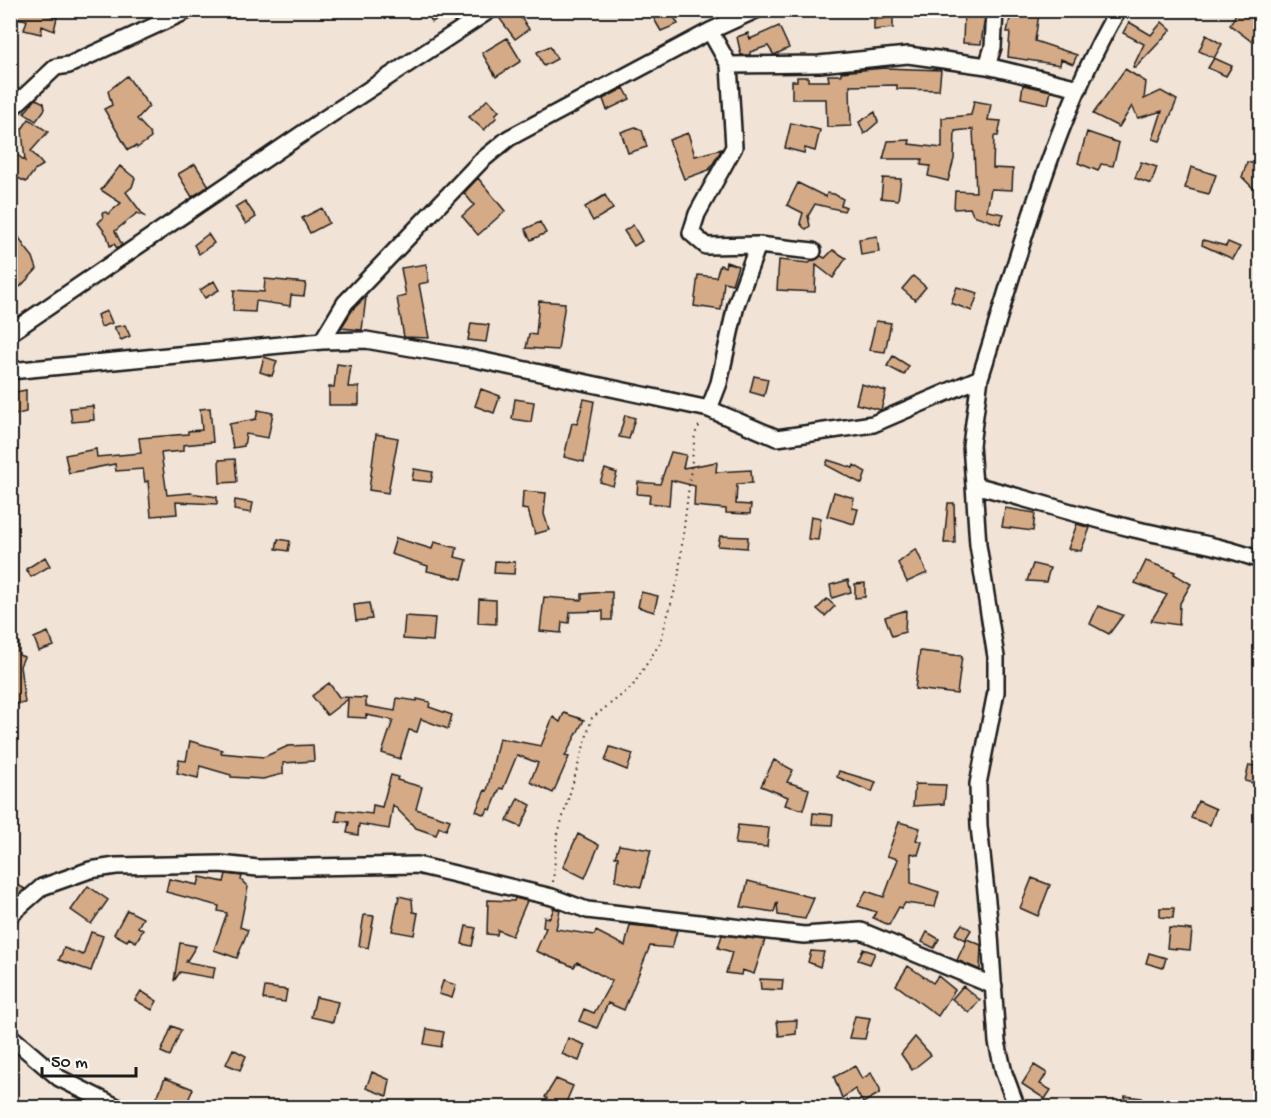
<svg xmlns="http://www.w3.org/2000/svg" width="1271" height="1118" viewBox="0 0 1271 1118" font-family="'Gochi Hand',sans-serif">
	<rect width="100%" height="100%" fill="#f1e3d5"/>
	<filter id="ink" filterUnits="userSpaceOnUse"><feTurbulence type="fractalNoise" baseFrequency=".0167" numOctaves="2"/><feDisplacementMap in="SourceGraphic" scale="12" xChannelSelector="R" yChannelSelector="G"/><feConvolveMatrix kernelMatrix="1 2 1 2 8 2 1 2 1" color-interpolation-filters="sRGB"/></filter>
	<g filter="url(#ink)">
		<path fill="#d5aa86" stroke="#1c1c1c" stroke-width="1.5" d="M10,10h40l-1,5 8,2 -3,14 -12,-5 -1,8 -17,-4 3,-10 -17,-3z
			M426,10h28l-22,12z
			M512,10h4l13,19 -14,10 -15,-20z
			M670,10l8,14 -17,7 -7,-12z
			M1238,10h6l16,13 -9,18 -21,-16z
			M1039,13l-4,28 42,14 -4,9 -12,-5 -1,6 -52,-8 2,-25h-3l4,-18z
			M964,14l21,2 -4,28 -18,-1z
			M893,17v11l-19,2v-10z
			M1129,22l22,13 11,-13 9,8 -36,38 -2,-1 11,-23 -21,-11z
			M779,26l10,22 -15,7 -6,-9 -18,6v3h-9l-4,-18 11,-4 2,6z
			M1206,35l16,9 -8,14 -15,-7z
			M507,38l14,23 -25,16 -14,-24z
			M550,46l7,13 -13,7 -7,-14z
			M1214,58l18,8 -6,10 -18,-8z
			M884,68l57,2 -2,20 -42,-1v-4l-47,1 1,40 -24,1 -1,-28h-34v-18h5v-4h11v4h21l-1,-6h13v-3z
			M1125,69l21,13 -2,17 17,-8 16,9 -17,41 -7,-2 9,-28 -24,7 -6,-12 -13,21 -26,-13z
			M127,76l22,30 -12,13 13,14 1,5 -14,10 -1,-2 -8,4 -24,-41 8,-4 -4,-14z
			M1023,85l28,6 -3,13 -27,-6z
			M624,88l6,11 -23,11 -4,-11z
			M36,99l8,4 1,6 -9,12 -12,-8z
			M488,99l11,12 -4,4 2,2 -13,13 -15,-13z
			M974,101l17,3 -3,16 13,1 -3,15h-4l-1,32 20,1 -1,21 -21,-1 -4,22 17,3 -4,10 -27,-9 -3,-7 -16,1 1,-18 21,1 -3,-63 -18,2 -1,28 -6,22 -20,-5 2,-10 -9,-1 1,-6h-39l5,-18 22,-1 -1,4 33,4v-30l29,-3z
			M875,112l3,10 -14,12 -5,-12z
			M29,119l19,13 -17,19 12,14 -8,5 -9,12 -12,-6 -4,-14 5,-9 10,8 -3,-32z
			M791,123l29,7 -5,21 -10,-3 -1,5 -19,-5z
			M635,127l7,3 5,17 -19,6 -7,-21z
			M1087,132l32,11 -6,23 -12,-2 -3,7 -20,-8z
			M688,133l7,23 27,-7 -13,21 -25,9 -15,-39z
			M1141,162l16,5 -6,17 -16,-6z
			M1247,162l13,3 -6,24 -12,-12z
			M195,164l14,22 -17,11 -14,-23z
			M120,166l15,12 -3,9 -6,5 18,24 -7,-3 -22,18 7,14 -5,3 -3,-4 -4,2 -3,-11 -9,-12 5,-5 -1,-5 4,-1 2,2 13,-11 -20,-13z
			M1191,167l25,8 -7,19 -24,-6z
			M478,178l27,33 -27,24 -16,-19 12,-11 -10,-12z
			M883,178l18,1 -3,21 -17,-2z
			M798,183l28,14 1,-4 7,1 9,5 -2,6 5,2 -2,4 -29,-7 -7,12 2,10 -4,3 -3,-2 -3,-4 3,-10 -16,-8z
			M605,195l8,14 -20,12 -8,-14z
			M245,201l11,16 -10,7 -11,-17z
			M322,208l7,15 -19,10 -8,-15z
			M10,222l14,24 9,11 4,12 -17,18 -8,-7 5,-9 -7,-11z
			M540,222l6,11 -15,7 -6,-11z
			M633,225l9,16 -8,5 -10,-15z
			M208,234l6,9 -15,11 -5,-9z
			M877,236l2,16 -18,3 -2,-16z
			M1203,240l23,6 2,-4 12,5 -7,12 -31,-14z
			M833,250l13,8 -13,20 -17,-13 -1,27 -38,-2 2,-30 30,3 12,-7 4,2z
			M726,262l12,4 -6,18 -8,-2 -3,28 -27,-4 4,-31 18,2 4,-12 5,2z
			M426,264l3,18 -10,2 10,54 -25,-1 -7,-39 9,-2 -5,-28z
			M913,276l13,11 -11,13 -13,-11z
			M265,279l41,4 -2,13 -13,-1 -1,11 -34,-5 -1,11 -22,-1 1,-21 30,2z
			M214,281l5,9 -14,8 -5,-8z
			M957,287l21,6 -6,18 -21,-8z
			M366,297l-4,33 -21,-2 12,-19z
			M539,301l26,2 -7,47 -32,-2 3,-14 7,1z
			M107,311l5,12 -11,4 -4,-12z
			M876,321l15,2 -6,29 -16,-2z
			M471,323l18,2 -3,17 -18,-2z
			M125,325l5,11 -9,4 -7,-13z
			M893,356l16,10 -5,9 -17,-9z
			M264,357l13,4 -5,15 -12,-4z
			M337,364l14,2 -3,21h11v18h-30v-18h5z
			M754,376l14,3 -4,17 -14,-4z
			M861,384l25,7 -5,19 -25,-6z
			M481,389l19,7 -6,17 -19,-7z
			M26,390v22l-16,4v-23z
			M515,399l19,3 -3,20 -19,-3z
			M584,399l10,2 -10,61 -20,-5 8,-34 5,1z
			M93,406l1,14 -22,2 -2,-14z
			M210,408l3,34 -30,3v6l-22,2 6,42 23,-2 27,4v7l-41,-2 1,12 -26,2 -3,-35 -3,1 -2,-13 -27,2 -1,-7 -46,9 -4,-18 31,-6 1,8 44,-4 -2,-15 49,-4v-3l14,-1 -2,-21z
			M258,410l15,3 -5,25 -22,-4 -2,12 -11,2 -4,-24 27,-5z
			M625,415l10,3 -6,21 -10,-2z
			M376,434l22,4 -10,55 -19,-3z
			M671,452l15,3 -3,13 34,-6 -1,10 35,-2 1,13 -15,1 -1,20 15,1 -1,9 -24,-1v-4l-32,-3 1,-20 -24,-6 -2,25 -20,-2 1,-8 -13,-1 1,-12 22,2z
			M235,459l2,23 -17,1 -1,-23z
			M828,460l25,8 1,-3 12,7 -4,12 -36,-19z
			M414,469l19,3 -2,10 -19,-2z
			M605,469l12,4 -4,13 -13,-4z
			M523,491l23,2 -2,21 5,16 -14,4 -7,-24 -6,-1z
			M834,492l20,6 -2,10 6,1 -4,15 -27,-8z
			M235,500l18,3 -2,10 -17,-3z
			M948,503h6l1,40h-11z
			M1005,508l30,5 -2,18 -31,-4z
			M811,516l10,2 -3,22 -10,-1z
			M1077,524l13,4 -9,23 -13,-2z
			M720,536l28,1 -1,11 -29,-2z
			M396,538l36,11 2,-7 23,6 -2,9 12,3 -5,19 -35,-8 1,-5 -37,-12z
			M278,539l12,2 -2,10 -12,-2z
			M916,549l11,24 -20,9 -9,-19z
			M45,557l5,9 -19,11 -5,-8z
			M495,561l20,1 -1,12 -20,-1z
			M1146,561l29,11 -1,2 17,10 -11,19 -1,22 -28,-4 16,-26 -32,-12z
			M1033,564l17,4 -4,14 -19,-1z
			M848,580l3,12 -19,6 -2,-13z
			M865,583v14l-10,1v-14z
			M604,592h8v28h-9v-9l-33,1 -1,11 -7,-1 -1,11 -21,-2 4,-34 38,3v-6z
			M641,592l17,4 -4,16 -16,-5z
			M479,599l17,1v24l-18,-1z
			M827,599l8,7 -10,10 -8,-7z
			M369,603l3,16 -16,2 -2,-16z
			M1098,606l25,9 -14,19 -19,-10z
			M906,610l-1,22 -13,4 -7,-19z
			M405,616l30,2 -2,23 -30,-2z
			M48,632l6,14 -15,5 -5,-13z
			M10,643h9v12l5,2 -4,9 5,37 -13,1z
			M920,651l42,5 -5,38 -42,-5z
			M329,683l10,14 27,1v8l29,5 2,-13 20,3v-2l13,3 -1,5 23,8 -4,14 -27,-10 -4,13 -8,-2 -9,29 -18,-6 11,-33 -27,-5v3l-19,-1 1,-18 -21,16 -15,-19z
			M564,713l20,7 -19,36 4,1 -16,36 -23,-11 8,-19 -21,-8 -14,34 -3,-1 -9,22 -3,-1 -3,6 -9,-4 9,-21 2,1 12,-53 42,8 12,-29 7,5z
			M190,741l32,9 -1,3 43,4 24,-11 25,-1 1,16 -31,2v11l-20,5 -32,-2v-2l-31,-9 -2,12 -21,-5 2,-13 7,1z
			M610,747l23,7 -6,16 -22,-9z
			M774,760l19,10 -6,12 22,7 -6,21 -18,-5 3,-8 -27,-11z
			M1249,765l11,2v18l-15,-4z
			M839,771l37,11 -4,10 -35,-15z
			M391,775l7,2 -1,3 25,7 -6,22 34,11 -4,10 -7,-3 -3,8 -20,-7 -23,-23 -4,24 -30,-5 -1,11 -11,-2 2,-11 -13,-1 2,-11 34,4 1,-9 9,2z
			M915,784l31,1 -2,19 -31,2z
			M518,798l13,7 -10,22 -14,-6z
			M1198,801l18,8 -6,16 -19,-7z
			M813,813l20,2 -1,10 -20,-1z
			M899,822l21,6 -4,12 6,2 -4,13 -7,-2v30l28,9 -4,15 -30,-4 -3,5 -3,-1 -10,18 -16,-7 3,-6 -18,-6 8,-15 18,6 14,-38 -11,-3z
			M738,825l31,3 -2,19 -32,-3z
			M578,834l21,11 -14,33 -22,-11z
			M619,845l32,5 -10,37 -26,-6 3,-24h-3z
			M226,874l16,2 -1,4 7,7 -8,40 8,3 -11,28 -23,-8 13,-37 -9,-2 1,-5 -53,-14 3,-13 29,6 2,-8 24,5z
			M1032,878l18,7 -12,31 -18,-8z
			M10,881l15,8 -15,13z
			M748,881l66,17 -9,21 -27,-4 -1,-13 -3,10 -33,-5z
			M88,886l20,14 -17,24 -20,-14z
			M399,896l13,3 1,13 5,1 -4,22 -22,-4z
			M515,898l12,3 -15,35 -14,-6 -1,5 -10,-1 1,-34 26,1z
			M554,908l6,2 -4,19 38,6 2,-4 29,15 5,-21 47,5 -5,18 -22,-2 -26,64 -16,-7 -11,25 -18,-7 5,-12 10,4 18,-32 -35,-19 -3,5 -38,-16 10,-23 -3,-1 1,-10 6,1z
			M1160,908h14l-1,10 -13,-1z
			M127,910l16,8 -5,9 5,3 -7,12 -7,-4 -2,3 -13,-7z
			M364,915l10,1 -6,32 -9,-2z
			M962,924l9,6 -6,10 -10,-6z
			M466,926l10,2 -4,18 -10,-2z
			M1169,928l23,2 -2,20 -23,-2z
			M91,932l12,4 -12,35 -32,-11 5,-12 19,7z
			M927,932l12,7 -5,9 -12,-6z
			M722,935l43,5 -11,34 -12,-4 -1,5 -15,-2 6,-21 -14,-4z
			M967,939l14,6 -1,25 -23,-10z
			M180,943l16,3 -10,16 29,5 -2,11 -33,-6 -6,9z
			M863,949l12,4 -5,11 -12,-4z
			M811,951l13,1 -4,15 -12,-5z
			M1149,953l17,5 -3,10 -17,-5z
			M908,966l25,17 5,-7 17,14 -17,26 -42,-31z
			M760,979l23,1 -1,10 -21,-1z
			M443,981l13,4 -4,13 -13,-4z
			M963,986l17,14 -11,13 -17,-14z
			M265,987l22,3 -2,12 -22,-3z
			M141,991l16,10 -5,9 -17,-10z
			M316,997l22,5 -5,20 -22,-5z
			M855,1016l15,2 -5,21 -16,-1z
			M797,1020l-1,14 -17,2 -2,-15z
			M172,1026l9,4 -11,26 -9,-4z
			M427,1029l17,3 -3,15 -17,-3z
			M915,1037l16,18 -19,15 -11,-16z
			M568,1038l17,7 -6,16 -17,-7z
			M233,1049l13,7 -6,14 -14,-6z
			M1034,1065l13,8 -7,11 11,6 -6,9 -23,-15z
			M855,1066l7,13 9,-6 9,16v4l-17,10 -8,-14 -13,9 -8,-21z
			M372,1072l18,8 -3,16 -21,-8z
			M165,1078l28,11 -8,18h-32z
			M556,1079l17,7 -9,21h-21l4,-9 -2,-1z
			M1125,1096l17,2 -1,9h-17z"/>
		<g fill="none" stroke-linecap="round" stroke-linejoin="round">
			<g stroke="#1c1c1c" stroke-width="20">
				<path id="minor" d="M710,31l19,34 5,82 -37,67 -6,19 15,13 52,-1 55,6
					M729,65l90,-1 89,-9 79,11 92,22
					M987,66l6,-19 2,-37
					M10,110l46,-43 13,-2 120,-55
					M10,333l311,-212 169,-111
					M322,341l23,-38 136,-142 28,-23 201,-107 46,-21
					M10,371l312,-30 44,-1 104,18 239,51 68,29 96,-14 107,-46
					M709,409l10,-26 17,-78 22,-60
					M974,485c52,13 103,30 156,43 44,11 88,16 130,32
					M10,915l32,-28 48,-17 26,-4 104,-2 38,4 159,-3 135,32 35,13 217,25 57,-4 133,55
					M10,1036l49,42 60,30
					M1017,1108l-13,-35 -7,-31 -8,-122 -10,-94 -1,-42 18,-92v-35l-18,-112 -4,-60 -3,-40 9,-67c38,-119 74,-260 138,-368"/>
			</g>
			<path stroke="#1c1c1c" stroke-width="2" stroke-dasharray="1.5 4.5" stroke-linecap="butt" d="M703,10l3,9
				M553,882l4,-45 35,-119 40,-31 28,-44 18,-64 17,-145 6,-12"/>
			<use href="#minor" stroke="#fdfcf7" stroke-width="15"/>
		</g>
	</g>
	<rect width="1271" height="1118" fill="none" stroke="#fdfcf7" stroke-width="36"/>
	<rect x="18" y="18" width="1235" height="1082" fill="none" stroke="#1c1c1c" stroke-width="2" filter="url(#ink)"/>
	<path d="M42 1067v9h94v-9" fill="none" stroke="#1c1c1c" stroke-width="3"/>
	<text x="51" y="1067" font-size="18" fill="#1c1c1c" stroke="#fdfcf7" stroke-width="4.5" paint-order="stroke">50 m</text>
</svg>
